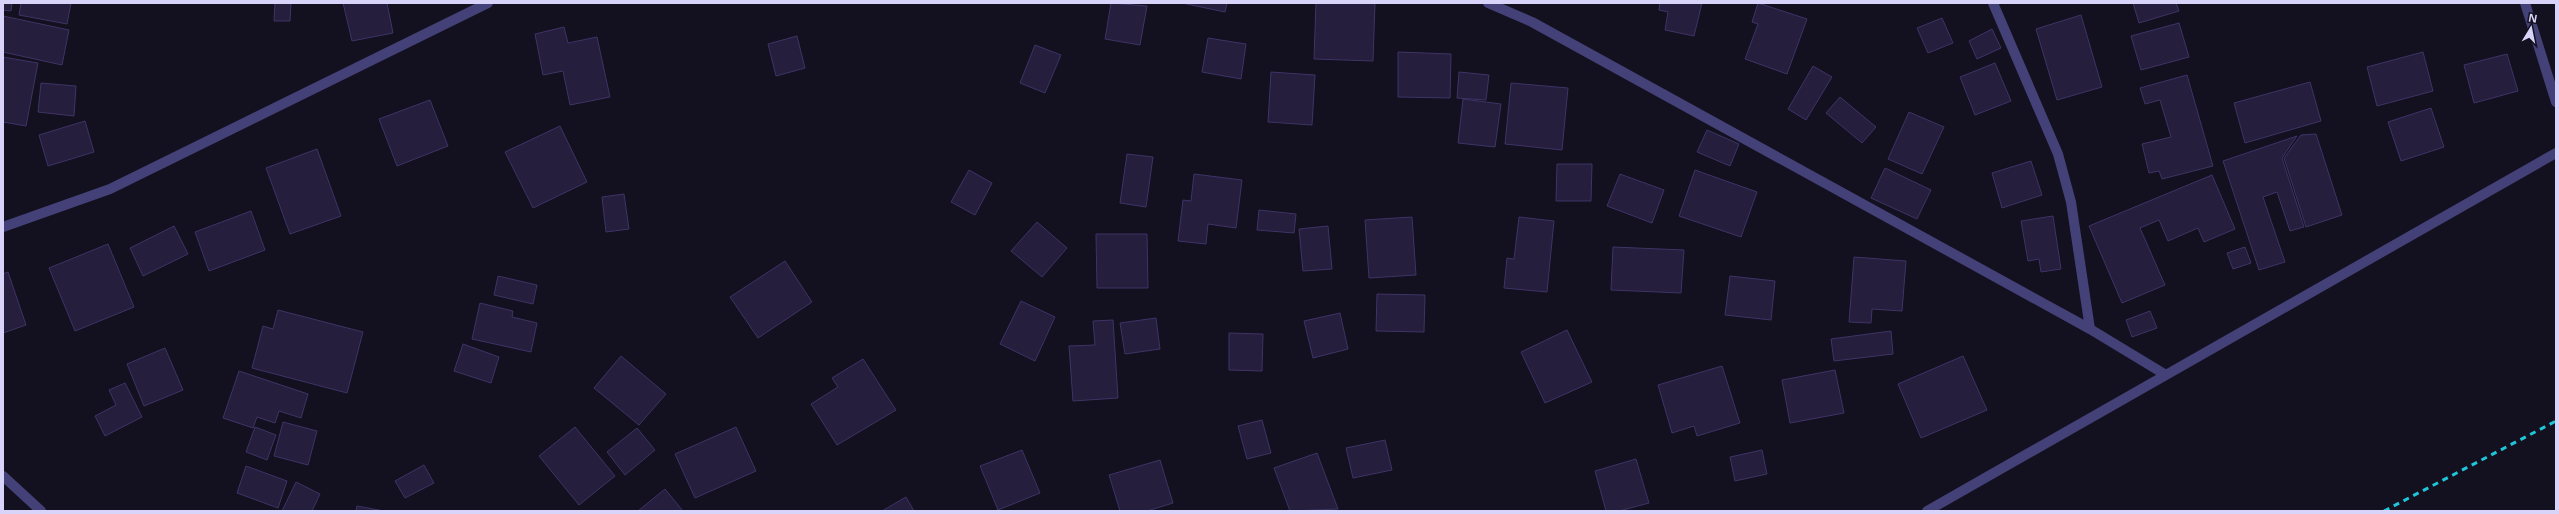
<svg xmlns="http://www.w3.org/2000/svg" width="2559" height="514" viewBox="0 0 2559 514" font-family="'Open Sans',sans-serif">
	<rect width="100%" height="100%" fill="#13101f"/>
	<path fill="#251e3d" stroke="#3e3466" d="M3,3h9l-1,8 -8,-1z
		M21,3h50l-4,21 -48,-9z
		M275,3h16l-1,18h-16z
		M343,3h44l6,30 -41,8z
		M1111,3l36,3 -7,39 -35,-6z
		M1182,3h45l-2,9z
		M1316,3h59l-2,58 -59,-2z
		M1660,3h42l-8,33 -29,-6 3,-18 -9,-2z
		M1758,3l49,16 -20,55 -42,-15 13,-35 -6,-2z
		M2133,3h43l3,8 -40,12z
		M2081,15l21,72 -45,13 -21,-71z
		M3,16l66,14 -7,35 -59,-13z
		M1942,18l11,25 -25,10 -11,-25z
		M2179,23l10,34 -48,13 -10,-34z
		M564,27l4,16 29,-6 13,60 -40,8 -7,-34 -20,4 -8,-41z
		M1992,29l9,19 -24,11 -8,-18z
		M797,36l8,32 -29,8 -8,-32z
		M1208,38l38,6 -5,35 -39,-7z
		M1035,45l26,10 -16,38 -25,-10z
		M1398,52l53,2 -1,44 -52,-1z
		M2423,52l10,39 -56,15 -10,-39z
		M2507,54l11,37 -44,12 -10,-38z
		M3,57l35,6 -12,63 -23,-4z
		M1995,63l16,38 -36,14 -15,-38z
		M1813,66l19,11 -26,43 -18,-11z
		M1271,72l44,3 -3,50 -44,-3z
		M1459,72l30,3 -3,25 -29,-2z
		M2187,75l26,91 -51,13 -3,-8 -10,2 -7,-29 29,-7 -11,-37 -15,4 -5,-16z
		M2310,82l11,39 -76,22 -11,-40z
		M41,83l35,3 -2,30 -36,-4z
		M1511,83l57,5 -6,62 -57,-6z
		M1840,97l36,30 -14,16 -36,-30z
		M1463,99l38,5 -6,43 -37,-4z
		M430,100l18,46 -51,20 -18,-47z
		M2431,108l13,39 -43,14 -13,-39z
		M1909,112l35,15 -22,47 -34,-15z
		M85,121l9,31 -46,14 -9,-31z
		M560,126l27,56 -54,26 -28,-56z
		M1707,130l32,14 -9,22 -33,-14z
		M2316,134l26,81 -36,12 -22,-69 17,-23z
		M2297,136l-15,22 22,69 -14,4 -13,-39 -14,5 22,65 -26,8 -36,-109z
		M317,149l24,67 -51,18 -24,-66z
		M1127,154l26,3 -7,50 -26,-4z
		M2031,161l11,34 -40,13 -10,-35z
		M1557,164h35l-1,37h-35z
		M1885,168l46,22 -14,29 -46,-21z
		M969,170l23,13 -17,32 -24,-13z
		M1695,170l62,22 -16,45 -62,-21z
		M1194,174l48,6 -6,48 -28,-4 -2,20 -28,-3 5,-41 8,1z
		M1620,174l44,16 -12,33 -45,-17z
		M2212,175l23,54 -31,13 -6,-14 -30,13 -9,-21 -19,8 25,57 -43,18 -33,-77z
		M624,194l5,35 -23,3 -4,-35z
		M1259,210l37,4 -2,19 -37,-3z
		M251,211l14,39 -56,21 -14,-39z
		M2053,216l8,53 -20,3 -2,-13 -11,2 -7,-40z
		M1412,217l4,58 -47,3 -4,-58z
		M1519,217l35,4 -7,71 -43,-4 3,-30 7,1z
		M1037,222l30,26 -25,29 -31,-26z
		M174,226l14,28 -45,22 -13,-28z
		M1328,226l4,43 -29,2 -4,-42z
		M1096,234h51l1,54h-51z
		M108,244l26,63 -59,24 -26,-63z
		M1613,247l71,3 -3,43 -70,-3z
		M2245,247l6,16 -18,6 -6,-16z
		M1854,257l52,4 -4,50 -30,-2 -1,14 -22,-1z
		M785,261l27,41 -54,36 -28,-41z
		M8,272l18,53 -23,8v-59z
		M498,276l39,9 -4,19 -39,-9z
		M1730,276l45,5 -4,39 -46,-5z
		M1377,294l48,1 -1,37 -48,-1z
		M1021,301l34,16 -20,44 -35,-17z
		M480,303l33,8 -1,6 25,6 -6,29 -59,-13z
		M278,310l85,22 -16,61 -95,-25 11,-42 10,3z
		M2150,311l7,17 -25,9 -6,-17z
		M1340,313l8,36 -35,9 -9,-37z
		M1156,318l4,31 -35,5 -5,-31z
		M1113,320l5,78 -45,3 -4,-55 26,-1 -2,-24z
		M1567,330l25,52 -47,21 -24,-51z
		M1891,331l2,23 -59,7 -3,-22z
		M1229,333l34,1 -1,37 -33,-1z
		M463,344l36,13 -8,26 -37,-12z
		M165,348l18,42 -39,16 -17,-42z
		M621,356l45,38 -27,31 -45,-37z
		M1963,356l24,54 -66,28 -23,-54z
		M863,359l33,51 -59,35 -26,-41 27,-17 -6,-9z
		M1722,366l18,57 -43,13 -3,-10 -22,7 -14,-48z
		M1835,370l9,43 -54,10 -8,-43z
		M239,371l69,23 -7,24 -22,-7 -4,12 -18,-6 -4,11 -30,-10z
		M125,383l17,34 -37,19 -10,-20 21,-11 -7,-15z
		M1262,420l9,33 -24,6 -9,-33z
		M283,422l34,9 -9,34 -34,-9z
		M255,427l21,8 -9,25 -21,-8z
		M575,427l40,49 -36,29 -40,-49z
		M736,427l20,44 -61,27 -20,-44z
		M637,428l18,22 -30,25 -18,-23z
		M1385,440l7,30 -39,8 -7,-30z
		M1022,450l18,43 -42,17 -18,-44z
		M1762,450l5,24 -32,7 -5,-24z
		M1317,453l21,56 -48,2 -16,-43z
		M1636,459l13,44 -30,8h-13l-11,-40z
		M1160,460l13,43 -26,8h-27l-11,-36z
		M424,465l10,18 -29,15 -10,-17z
		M246,466l41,15 -9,27 -41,-15z
		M296,482l24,12 -8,17h-30z
		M665,489l18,22h-45z
		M906,497l8,14h-32z
		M357,506l27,5h-28z"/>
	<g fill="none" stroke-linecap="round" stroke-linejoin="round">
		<path stroke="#444178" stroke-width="10" d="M1488,3l44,19 558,307 76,46
			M1993,3l65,151 13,48 19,127
			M2525,3l31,99
			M3,227l107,-38 378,-186
			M3,476l38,35
			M1927,511l629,-358"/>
		<path stroke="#1fc6da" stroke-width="3" stroke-dasharray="6 5" stroke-linecap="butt" d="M2384,511l172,-90"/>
	</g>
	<rect width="2559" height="514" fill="none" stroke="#d8d4f9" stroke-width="8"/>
	<g transform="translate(2531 28) rotate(10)" stroke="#13101f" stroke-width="3" paint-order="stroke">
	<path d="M0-3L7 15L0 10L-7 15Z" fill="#d8d4f9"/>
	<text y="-6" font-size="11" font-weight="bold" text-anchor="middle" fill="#d8d4f9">N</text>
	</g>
</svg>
